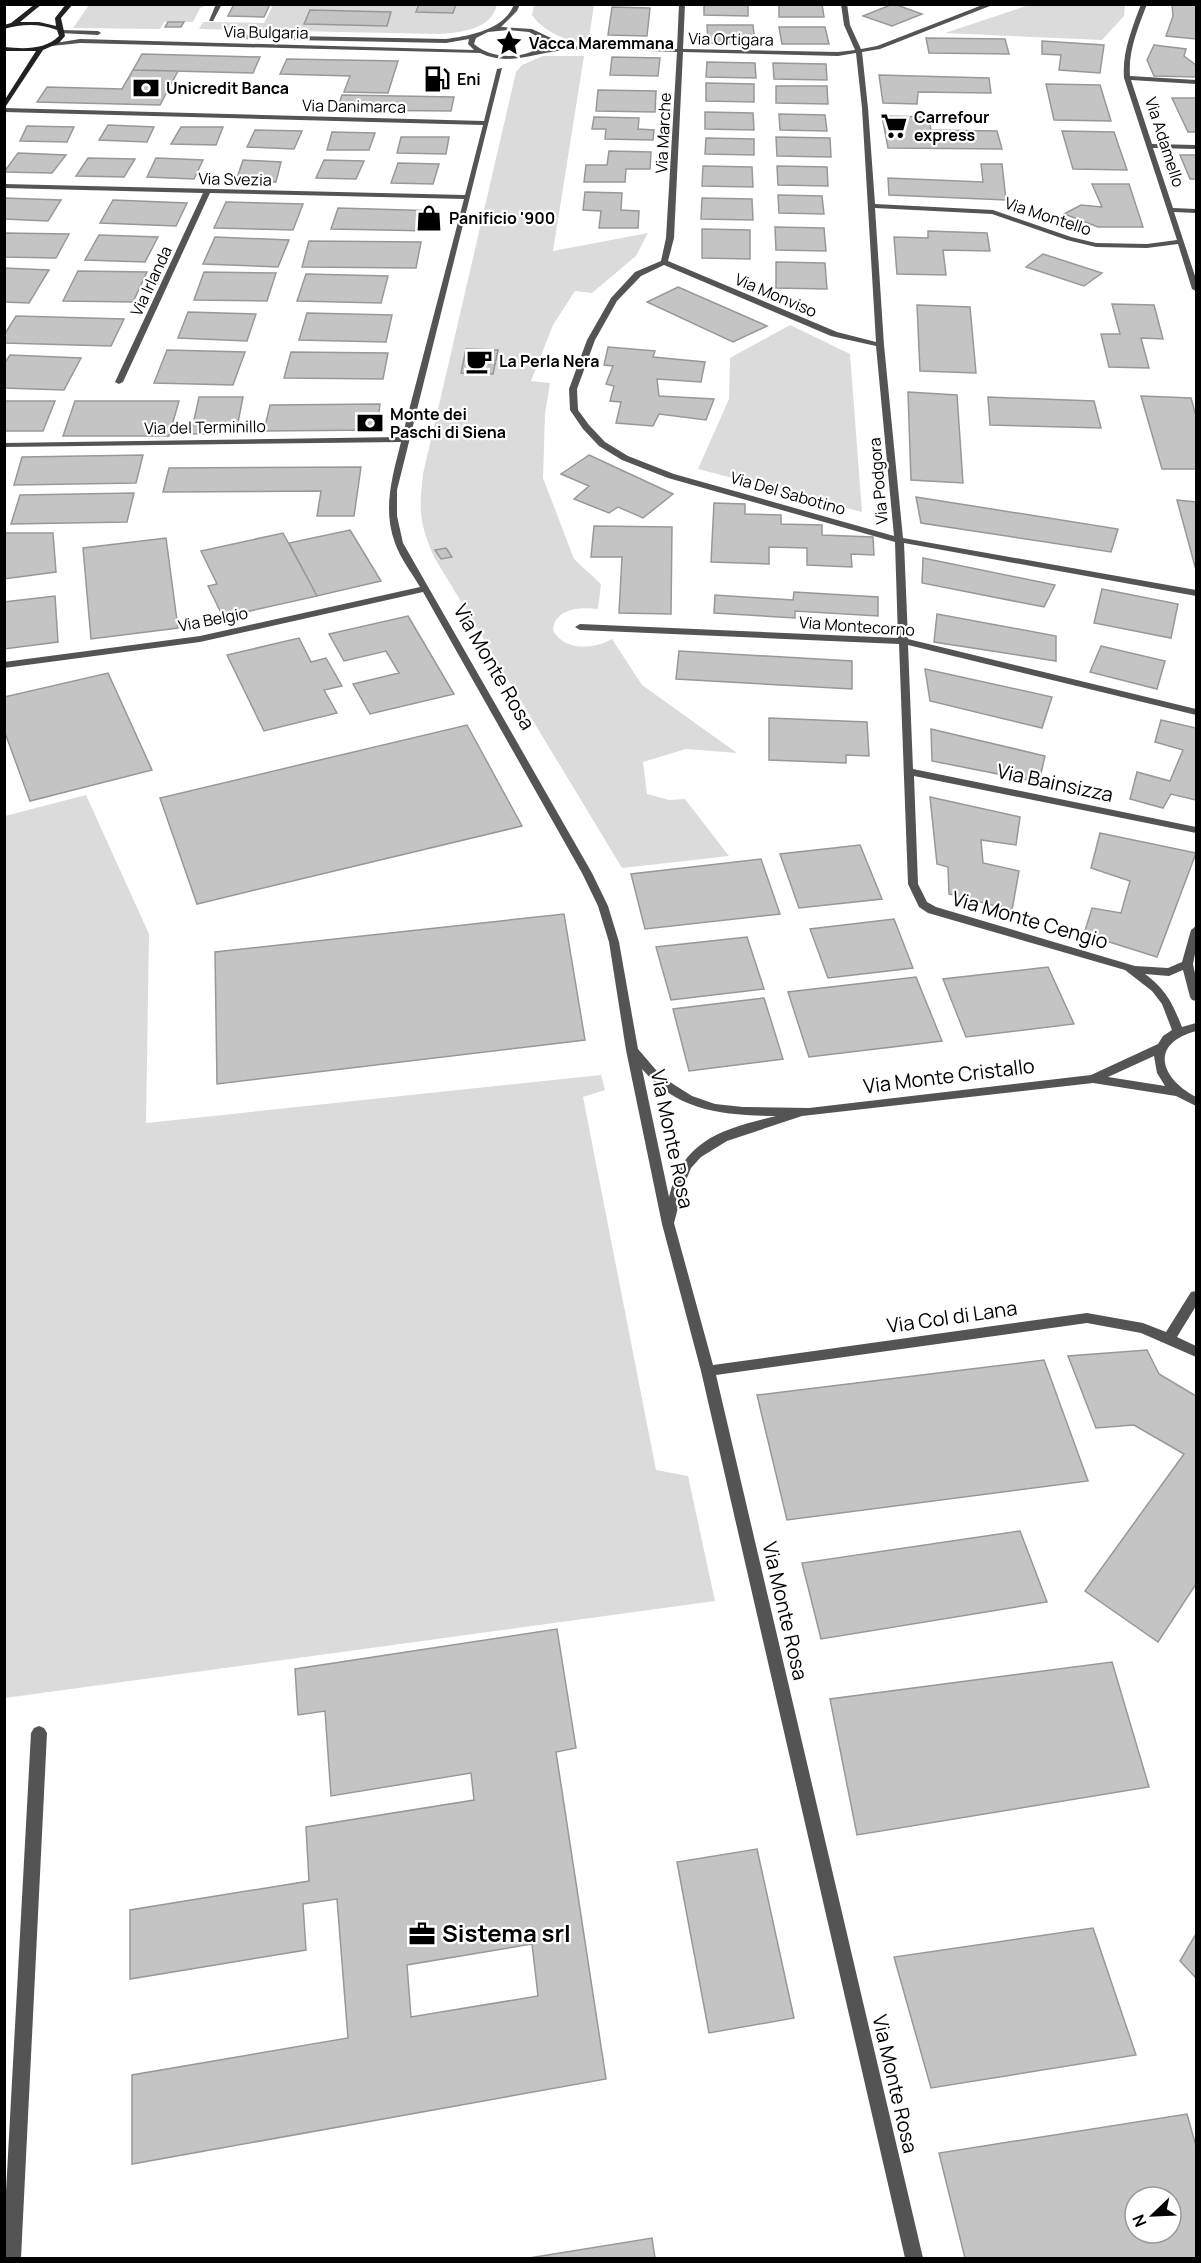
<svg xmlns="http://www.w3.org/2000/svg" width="1201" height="2263" viewBox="0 0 1201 2263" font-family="Manrope,sans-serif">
	<rect width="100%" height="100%" fill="#fff"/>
	<path fill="#dbdbdb" d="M89,5v-1l119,1 -8,3 -7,14h-29l-4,7 -87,-1z
		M273,5h224c-7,25 -35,27 -57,29l-241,-5 4,-7 61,1z
		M534,5h60l-6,39c-19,-2 -45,-12 -56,-29z
		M1029,5v-1l96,1 -1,11 -22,24 -157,-7z
		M543,56h41l-31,195 95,-18 -12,23 -44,37 -17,-2 -22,34 -22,56 19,2 -5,31 -2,64 31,81 27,25 -3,25c-17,-2 -43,-1 -45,21 11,22 42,19 59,9l30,46 95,68 -51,-4 -43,13 4,32 22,6 16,-1 44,57 -107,12 -188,-311c-15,-35 -15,-46 -11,-83l93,-402 6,-7z
		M790,325l60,29 12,158 -164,-43 31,-70 1,-41z
		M86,795l63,139 -3,189 455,-48 4,15 -22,7 73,373 32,6 27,125 -710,97v-882z"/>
	<path fill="#c4c4c4" stroke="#989898" stroke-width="1.5" fill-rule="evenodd" d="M234,4h36l-6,13 -36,-1z
		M419,4h37l-3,9 -37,-1z
		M704,4h44v12l-44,-1z
		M779,4h43l2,13h-45z
		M893,4h1l28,10 -30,12 -29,-10z
		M1172,4h24v35l-30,-3 7,-20z
		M612,7l38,1 -3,28 -39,-1z
		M310,10l81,2 -4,14 -83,-2z
		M168,22h16l-3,5h-16z
		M707,25h46l2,18h-47z
		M779,27h46l4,17h-47z
		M926,38l79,1 4,15 -80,-1z
		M1042,41l62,4 -4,28 -41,-3 2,-15 -19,-1z
		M1154,45l32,4 -2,7 12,9v12l-42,-1 -7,-16z
		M142,54l118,3 -7,16 -120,-3z
		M612,57l48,1 -2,18 -48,-1z
		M287,59l111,2 -10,32 -44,-1 6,-16 -70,-2z
		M707,62l48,1 1,15 -50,-1z
		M773,63l53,1 1,16 -53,-1z
		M133,70l45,1 -18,34 -123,-3 10,-15 75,2z
		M879,75l110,3 2,15 -73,-1 -1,12 -34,-1z
		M706,83l48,1v18l-48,-1z
		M1046,84l54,1 11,36 -57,-1z
		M776,86h51l1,18 -52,-1z
		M598,90l58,1 -1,21 -59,-1z
		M342,95l112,2 -3,14 -114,-1z
		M1172,98h24v34h-8z
		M705,112l48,1 1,17 -49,-1z
		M779,114l46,1 2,16 -47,-1z
		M882,116l46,1 3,13 66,1 5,18 -114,-1z
		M594,117l45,1 -1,11 16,1 -1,10 -48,-1 1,-10h-14z
		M108,125l46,2 -7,15 -48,-2z
		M27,126l47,1 -7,15 -47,-1z
		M181,127h42l-7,18 -45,-1z
		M255,130l47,1 -8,18 -47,-2z
		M1062,131l52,1 13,38 -54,-1z
		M332,132l43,1 -6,17h-42z
		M401,137h48l-3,17 -49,-1z
		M776,137l54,1 1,19 -54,-1z
		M706,138l48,1v16l-49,-1z
		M609,151l42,1 -1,17h-24l-1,13h-41l2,-17h21z
		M18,153l48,2 -14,18 -48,-1z
		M1180,155h16v24h-6z
		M88,158l47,1 -11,18 -48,-1z
		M156,158l47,2 -9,19 -47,-2z
		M243,160l38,2 -5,20 -40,-1z
		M324,160l40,1 -8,18 -40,-1z
		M398,163l41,1 -6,20 -42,-1z
		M981,164h21l4,36 -117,-5 -1,-17 95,4z
		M703,166l49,1 1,20 -51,-1z
		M777,166l50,1 1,19 -50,-1z
		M1092,184h37l14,43h-45l-34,-13 17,-9 21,2z
		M585,192l37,1 -1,17 18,1 -1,17h-39l2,-17 -18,-1z
		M778,195l44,1 2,18 -45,-1z
		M4,198l57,2 -13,21 -44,-2z
		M702,198l50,1 1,21 -52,-1z
		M113,200l74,3 -11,23 -76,-3z
		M226,202l77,2 -10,26 -79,-2z
		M338,208l101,3 -5,20 -103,-2z
		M775,227l49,1 2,23 -50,-1z
		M702,229l48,1v29l-48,-1z
		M928,231l59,2 3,18 -47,-1 3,25 -49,-1 -3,-37 34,1z
		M4,233l65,1 -13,24 -52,-1z
		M99,235l59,2 -13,25 -60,-2z
		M215,237l74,3 -11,27 -75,-3z
		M309,241l112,1 -5,26 -114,-1z
		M1043,254l59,19 -18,13 -58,-19z
		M776,262l49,1 2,26 -51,-1z
		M4,268l45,2 -20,33 -25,-1z
		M78,271l69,1 -14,30 -70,-1z
		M204,272l72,1 -9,28 -73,-1z
		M306,274l82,2 -7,27 -84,-2z
		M678,287l89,39 -34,16 -86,-40z
		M1112,304l42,1 9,34 -22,-1 8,30 -40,-1 -8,-33h19z
		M917,305l53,2 6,66 -56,-2z
		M188,312l68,2 -9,27 -69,-3z
		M307,313l85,2 -6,27 -87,-2z
		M16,316l108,3 -13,27 -107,-3v-8z
		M608,347l47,4 -2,6 52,5 -4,20 -44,-3 2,17 55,3 -8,21 -47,-6 -6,12 -37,-3 5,-21 -11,-1 4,-15 -8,-2 7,-18 -9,-1z
		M466,349l32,1 -5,24 -32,-1z
		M167,350l78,2 -12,33 -79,-2z
		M291,352l97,1 -5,26 -99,-1z
		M10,355l71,3 -17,32 -60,-2v-24z
		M908,392l49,3 6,88 -52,-3z
		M1141,396l50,2 5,18v53h-34z
		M199,397h44l-7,36 -45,1z
		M988,397l106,4 7,27 -111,-3z
		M4,401h51l-12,30h-39z
		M75,401h104l-10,35h-106z
		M380,404l-3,26 -113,1 6,-26z
		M143,455l-7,28 -122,2 8,-28z
		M589,455l84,39 -30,24 -25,-11 -9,6 -35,-14 15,-13 -28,-12z
		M361,467l-7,49h-37l4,-25 -158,1 6,-24z
		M134,493l-7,29 -116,2 9,-29z
		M916,497l202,32 -7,23 -190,-29z
		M1177,500l19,2v68z
		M714,503l31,1v10l36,1v9l41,1v10l51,2 1,18 -23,-1 1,13 -45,-2v-17l-38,-1v17l-58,-2z
		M594,526l78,1 -1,87 -52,-1 3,-56h-31z
		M350,530l31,51 -64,15 -28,-53z
		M4,533h49l3,39 -52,7z
		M283,533l34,63 -94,21 -15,-31 9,-2 -16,-33z
		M166,538l12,90 -87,11 -8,-91z
		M446,548l6,9 -11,2 -6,-9z
		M923,558l132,27 -11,22 -122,-24z
		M1102,589l76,15 -7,34 -77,-15z
		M794,592l84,5v19l-83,-5v7l-81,-5 1,-18 78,5z
		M55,596l3,46 -54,7v-47z
		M937,614l119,22v25l-122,-19z
		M408,616l46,78 -84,20 -17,-30 46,-11 -13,-22 -42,10 -15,-27z
		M299,638l12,24 15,-4 16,28 -18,4 13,23 -73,18 -37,-76z
		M1101,646l64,15 -8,28 -67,-17z
		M679,651l173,10v28l-176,-10z
		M925,669l127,28 -10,31 -112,-27z
		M108,673l44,97 -122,31 -26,-71v-33z
		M769,718l98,4 2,34 -23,-1v8l-77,-3z
		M1161,720l35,8v72l-25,-6 -8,14 -33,-9 7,-27 33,9 13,-31 -28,-8z
		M467,725l55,101 -325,78 -37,-106z
		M931,729l114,27 -6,26 -107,-21z
		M930,797l90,20 -4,28 -35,-5 2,23 36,8 -7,39 -63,-16 -1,-27 -11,-3z
		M1100,833l96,20 -39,104 -73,-23 8,-26 29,5 9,-32 -39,-13z
		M860,845l22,54 -83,9 -19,-54z
		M761,859l19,55 -135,15 -14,-55z
		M564,914l21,126 -368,44 -2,-132z
		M894,919l19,49 -85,10 -18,-49z
		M747,937l17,52 -93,11 -15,-53z
		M1048,967l26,57 -108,13 -23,-58z
		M916,977l26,64 -133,16 -21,-65z
		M764,998l19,61 -94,12 -16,-62z
		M1147,1350l12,24 37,22v188l-38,58 -73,-51 99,-137 -50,-29 -38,3 -28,-72z
		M1044,1360l44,121 -301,39 -30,-125z
		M1020,1531l27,71 -226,37 -19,-76z
		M557,1629l19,119 -20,4 50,327 -474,85v-89l216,-37 -11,-139 -34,5 3,46 -176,29v-69l179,-29 -3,-54 168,-27 -3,-27 -140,23 -6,-85 -27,4 -3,-46zM532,1944l6,52 -127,21 -4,-52z
		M1112,1662l37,125 -292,48 -27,-136z
		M757,1849l37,169 -85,15 -32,-171z
		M1093,1928l43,127 -205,33 -37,-131z
		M1196,1934v44l-16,-17z
		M1187,2114l9,32v112h-231l-26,-105zM1135,2197h36v36h-36z
		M652,2238l3,20h-126z"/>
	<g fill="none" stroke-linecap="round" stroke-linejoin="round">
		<path fill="#545454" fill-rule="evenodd" d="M216,4h6l-9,17h-4z
			M514,4h6l-3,7 -16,16 31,2 36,17 109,3 2,-45h6l-2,45 155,3 17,-2 -11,-25 -3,-21h6l3,21 11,24 16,-3 108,-42h10l-115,45 -18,3 6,56 7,96 118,6 78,27 25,6 51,1 30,-4 -53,-162c-2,-26 8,-49 17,-74h6c-9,24 -19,47 -17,72l66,4v4l-65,-4 21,64 44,1v4l-43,-1 20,60 23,1v4l-22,-1 22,67v12l-4,-2 -14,-45 -31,4 -51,-1 -29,-7 -75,-26 -117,-6 9,137 19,193 293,52v6l-292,-53 4,96 288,70v6l-288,-70 5,124 283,58v6l-282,-57 4,108 9,18 9,5 199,59 33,2 14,-6 9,-32 5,-4v23l-3,15 3,14v23l-4,-1 -2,-3 -7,-27 -14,6 -24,-2c21,16 27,28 37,53l14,-4v8c-47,13 -36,47 0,66v9l-20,-10 -83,-13 -291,33 -75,25 -26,16 -10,11 -7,17 -10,38 39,142 374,-52 56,10 23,9 25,-40 5,-1v15l-19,31 19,9v11l-55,-24 -54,-10 -371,52 207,883h-18l-204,-887 -39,-147 -36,-174 -17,-108 -11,-36 -16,-33 -159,-281 -223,50 -196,26v-6l196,-26 220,-49c-8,-14 -20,-29 -25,-44 -13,-35 -2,-68 6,-101l-397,5v-4l398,-6 62,-238 -254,-6 -87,189 -4,2 -4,-2 88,-189 -199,-5v-4l461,11 18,-70 -479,-13v-4l480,13 13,-52 5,-1 -105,422v26l6,27 189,330 16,33 11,36 19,107 24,28 30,19 23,8 28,3 66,1 282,-33 67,-31 5,-8 9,-6 -10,-26 -10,-13 -27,-21 -197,-57 -9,-6 -11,-23 -9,-240 -319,-14 -5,-3 5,-3 318,14 -3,-96 -227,-64 -46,-18 -23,-14 -16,-17 -13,-19 -1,-21 18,-49 24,-42 24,-26 26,-11 5,-23 11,-186c-37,-1 -75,-4 -111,-2 -29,2 -57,17 -86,3l-400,-10 -28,3 -3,-2 31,-5 394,11 -6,-6 1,-5 -23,4 -208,-4 -3,-2 3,-2 208,4c23,-3 59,-9 68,-35zM508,30l21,2 15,8v4c-18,16 -52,16 -70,0l2,-6 12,-6zM550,43l10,4 -14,1zM683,52l155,4 18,-3 6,55 14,234 -39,-10 -169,-71 6,-23zM664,265l167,71 45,10 18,190 -220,-62 -46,-18 -23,-14 -16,-17 -11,-15 -1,-21 18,-49 22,-39 24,-25zM1154,1056l3,17 8,13 -57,-9zM642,1069c37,43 80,46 134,47 -53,13 -93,23 -107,81z
			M62,30l36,1 3,2 -3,2 -38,-2z
			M39,1726l5,2 3,5 -26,525h-17v-30l27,-495 3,-5z"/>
		<path fill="#212121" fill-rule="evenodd" d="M35,4h7l-22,18h19l17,4 -1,-8 11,-14h7l-12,14 4,18 -6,7 -16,7 -39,59v-8l32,-50h-32v-4c20,2 41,3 55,-11l-2,-6c-18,-7 -35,-6 -53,-1v-4l7,-2z"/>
	</g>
	<defs>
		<g id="sight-bare" transform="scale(2.07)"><path d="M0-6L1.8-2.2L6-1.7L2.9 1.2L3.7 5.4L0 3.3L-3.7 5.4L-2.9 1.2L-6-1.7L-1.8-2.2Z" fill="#000" stroke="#fff" stroke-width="2.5" paint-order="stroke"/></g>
		<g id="fuel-bare" transform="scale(2.07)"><path d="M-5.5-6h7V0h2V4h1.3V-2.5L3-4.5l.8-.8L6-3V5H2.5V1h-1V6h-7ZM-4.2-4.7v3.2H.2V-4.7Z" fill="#000" stroke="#fff" stroke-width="2.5" paint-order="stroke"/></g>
		<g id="bank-bare" transform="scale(2.07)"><path d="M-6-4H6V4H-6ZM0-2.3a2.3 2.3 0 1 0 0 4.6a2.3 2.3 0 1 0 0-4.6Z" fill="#000" stroke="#fff" stroke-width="2.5" paint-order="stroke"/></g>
		<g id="supermarket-bare" transform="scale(2.07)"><path d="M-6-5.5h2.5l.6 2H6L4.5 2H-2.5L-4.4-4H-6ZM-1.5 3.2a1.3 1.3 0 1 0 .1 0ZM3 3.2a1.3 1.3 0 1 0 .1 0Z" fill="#000" stroke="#fff" stroke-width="2.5" paint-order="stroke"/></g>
		<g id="shop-bare" transform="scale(2.07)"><path d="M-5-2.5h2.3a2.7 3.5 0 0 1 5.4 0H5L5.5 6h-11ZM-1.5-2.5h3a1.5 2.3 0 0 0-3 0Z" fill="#000" stroke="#fff" stroke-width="2.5" paint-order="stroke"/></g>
		<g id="cafe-bare" transform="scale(2.07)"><path d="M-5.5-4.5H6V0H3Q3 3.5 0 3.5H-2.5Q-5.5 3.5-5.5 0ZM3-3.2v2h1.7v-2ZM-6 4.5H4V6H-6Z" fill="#000" stroke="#fff" stroke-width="2.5" paint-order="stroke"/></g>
		<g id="office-bare" transform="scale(2.07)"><path d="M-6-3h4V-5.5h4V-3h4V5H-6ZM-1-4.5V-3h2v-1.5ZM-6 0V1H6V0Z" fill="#000" stroke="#fff" stroke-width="2.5" paint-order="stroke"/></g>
	</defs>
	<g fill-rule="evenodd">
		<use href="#sight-bare" x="509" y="43"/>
		<use href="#fuel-bare" x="437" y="79"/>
		<use href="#bank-bare" x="146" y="88"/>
		<use href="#supermarket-bare" x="894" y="126"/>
		<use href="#shop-bare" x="429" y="218"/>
		<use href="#cafe-bare" x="479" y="361"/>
		<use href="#bank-bare" x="370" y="423"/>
		<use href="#office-bare" x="422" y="1934"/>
	</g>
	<g text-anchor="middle" stroke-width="4.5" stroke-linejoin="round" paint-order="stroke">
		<g font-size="16" fill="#000" stroke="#fff">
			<text transform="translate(266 32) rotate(1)" y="6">Via Bulgaria</text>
			<text transform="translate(731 39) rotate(1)" y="6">Via Ortigara</text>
			<text transform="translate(354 106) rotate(1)" y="6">Via Danimarca</text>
			<text transform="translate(663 133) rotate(-87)" y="6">Via Marche</text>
			<text transform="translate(1165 142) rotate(72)" y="6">Via Adamello</text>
			<text transform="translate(235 179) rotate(1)" y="6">Via Svezia</text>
			<text transform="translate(1048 216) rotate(18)" y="6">Via Montello</text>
			<text transform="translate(151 281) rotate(-65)" y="6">Via Irlanda</text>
			<text transform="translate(776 295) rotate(23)" y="6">Via Monviso</text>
			<text transform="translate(205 427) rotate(-1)" y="6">Via del Terminillo</text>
			<text transform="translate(878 481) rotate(-95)" y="6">Via Podgora</text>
			<text transform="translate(788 493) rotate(16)" y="6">Via Del Sabotino</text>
			<text transform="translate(213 619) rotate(-11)" y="6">Via Belgio</text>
			<text transform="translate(857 626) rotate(4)" y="6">Via Montecorno</text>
		</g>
		<g font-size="16" font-weight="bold" fill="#000" stroke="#fff" text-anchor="start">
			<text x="529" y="49">Vacca Maremmana</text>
			<text x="457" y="85">Eni</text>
			<text x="166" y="94">Unicredit Banca</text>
			<text x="914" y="123">Carrefour<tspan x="914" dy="18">express</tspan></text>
			<text x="449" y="224">Panificio '900</text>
			<text x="499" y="367">La Perla Nera</text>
			<text x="390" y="420">Monte dei<tspan x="390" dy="18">Paschi di Siena</tspan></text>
		</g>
		<g font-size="20" fill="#000" stroke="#fff">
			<text transform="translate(494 667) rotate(60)" y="7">Via Monte Rosa</text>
			<text transform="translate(1055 783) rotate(12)" y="7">Via Bainsizza</text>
			<text transform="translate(1030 920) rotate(16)" y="7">Via Monte Cengio</text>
			<text transform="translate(949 1076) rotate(-7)" y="7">Via Monte Cristallo</text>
			<text transform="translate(672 1139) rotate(78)" y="7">Via Monte Rosa</text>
			<text transform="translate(952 1317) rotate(-8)" y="7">Via Col di Lana</text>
			<text transform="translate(785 1611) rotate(77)" y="7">Via Monte Rosa</text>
			<text transform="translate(895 2084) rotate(77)" y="7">Via Monte Rosa</text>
		</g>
		<g font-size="24" font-weight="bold" fill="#000" stroke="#fff" text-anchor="start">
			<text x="442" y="1942">Sistema srl</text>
		</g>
	</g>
	<rect width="1201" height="2263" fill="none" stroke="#000000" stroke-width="12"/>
	<g transform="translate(1153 2215) rotate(247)"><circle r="28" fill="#ffffff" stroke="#999999" stroke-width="1.5"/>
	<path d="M0-4.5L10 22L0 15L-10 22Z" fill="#000000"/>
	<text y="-9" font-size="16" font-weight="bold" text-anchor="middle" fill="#000000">N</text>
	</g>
</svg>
